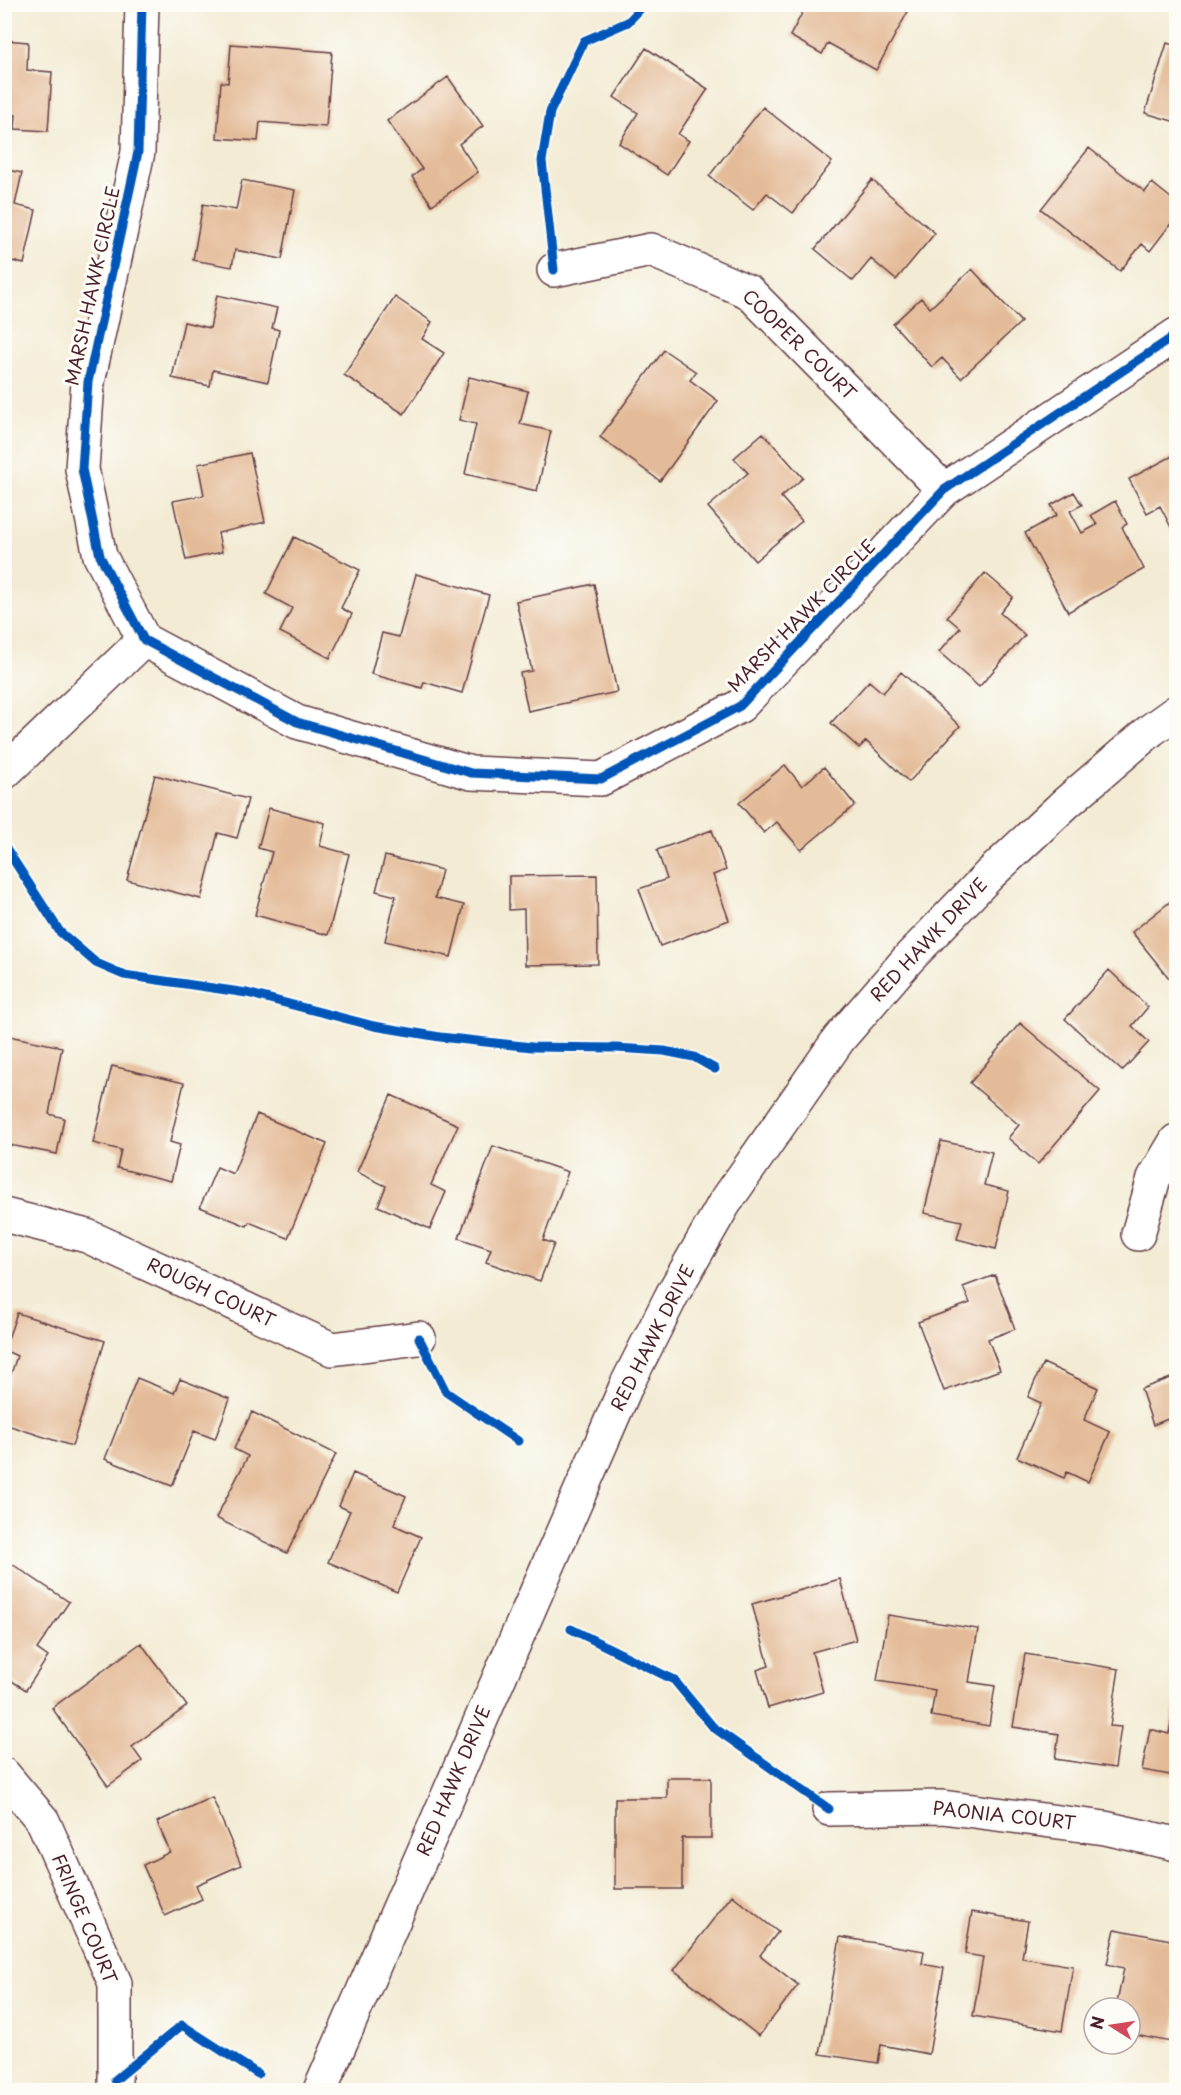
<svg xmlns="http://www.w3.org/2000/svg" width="1181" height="2095" viewBox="0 0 1181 2095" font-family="'Playpen Sans',sans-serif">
	<rect width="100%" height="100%" fill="#fdfcf7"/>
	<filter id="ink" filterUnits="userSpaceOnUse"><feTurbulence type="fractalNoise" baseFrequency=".0167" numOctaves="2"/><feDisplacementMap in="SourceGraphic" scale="12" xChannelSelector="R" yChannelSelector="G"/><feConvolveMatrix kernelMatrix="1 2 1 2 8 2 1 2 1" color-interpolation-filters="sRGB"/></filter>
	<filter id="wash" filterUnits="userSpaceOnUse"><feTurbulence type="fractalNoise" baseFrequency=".008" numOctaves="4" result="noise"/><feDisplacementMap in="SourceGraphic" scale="24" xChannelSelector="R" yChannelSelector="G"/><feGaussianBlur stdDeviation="1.35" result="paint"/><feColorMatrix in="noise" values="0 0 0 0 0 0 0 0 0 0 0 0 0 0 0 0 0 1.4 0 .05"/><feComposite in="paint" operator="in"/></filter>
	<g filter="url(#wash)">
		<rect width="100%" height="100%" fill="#f3ebd4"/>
		<g id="blocks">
			<path fill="#e4bb98" d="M807,4h105l-36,66 -48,-27 -6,11 -32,-18z
				M4,40l24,2 -1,28 25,2 -4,59 -33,-2 1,-14 -12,-1z
				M1167,43l9,3v76l-31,-9z
				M231,44l101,8 -6,75 -66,-5 -2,19 -41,-3 4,-56 7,1z
				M646,48l62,41 -30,45 11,7 -22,34 -48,-32 19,-30 -24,-16z
				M448,77l35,49 -24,18 19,28 -46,33 -20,-28 10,-8 -35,-48z
				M763,107l69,55 -39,51 -26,-20 -14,17 -44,-34z
				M1089,148l56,44 7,-9 24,19v15l-26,34 -8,-7 -22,27 -79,-62z
				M4,169l18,4 -7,32 21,5 -12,54 -20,-5z
				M242,180l53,10 -13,69 -47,-9 -3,17 -39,-7 10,-56 33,6z
				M872,180l63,53 -39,47 -25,-21 -18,22 -38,-32z
				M972,269l49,53 -60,56 -19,-20 -10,9 -39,-43 28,-26 9,10z
				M217,295l60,13 -5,20 7,2 -11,52 -55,-12 -3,16 -38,-8 12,-56 26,6z
				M395,297l37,25 -10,17 22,14 -40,61 -60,-39z
				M664,350l32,22 -6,8 28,21 -58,80 -60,-44z
				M469,377l59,14 -8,33 31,7 -14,60 -72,-17 11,-50 -17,-4z
				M763,433l40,45 -22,19 21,24 -47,40 -47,-54 40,-34 -14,-15z
				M250,453l15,69 -47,11 4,19 -36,8 -13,-59 31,-6 -6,-31z
				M1176,454v83l-16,-31 -13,7 -18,-34z
				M1074,492l8,13 -12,6 12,22 15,-8 -6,-10 24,-14 12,23 -5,3 22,42 -76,43 -43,-79 32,-18 -6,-10z
				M294,537l66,33 -19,38 11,6 -22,44 -50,-26 12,-24 -26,-14z
				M985,573l28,24 -13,16 25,22 -46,52 -40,-35 21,-24 -13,-11z
				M416,574l73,21 -27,98 -38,-11 -2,6 -51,-14 11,-41 17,4z
				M594,584l23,108 -89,19 -8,-38 12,-2 -16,-70z
				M901,672l59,54 -51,56 -43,-41 -7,7 -28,-25 38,-42 14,12z
				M785,765l17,21 22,-19 31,38 -54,45 -24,-28 -13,11 -25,-30z
				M155,775l93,24 -11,39 -19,-5 -17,66 -74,-19z
				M269,808l56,15 -5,23 29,8 -21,81 -73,-20 17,-63 -14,-4z
				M712,830l14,40 -13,5 16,45 -69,26 -21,-57 28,-10 -10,-29z
				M385,856l57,14 -7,28 29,7 -13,52 -66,-16 11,-45 -20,-5z
				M597,875l1,89 -73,1 -1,-56 -15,1v-34z
				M1176,897v76l-7,5 -37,-46z
				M1109,970l39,37 -16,19 17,16 -27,29 -57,-52z
				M1020,1023l80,68 -62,73 -30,-26 11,-13 -49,-42z
				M4,1035l58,12 -13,67 15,4 -7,36 -53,-10z
				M112,1066l72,17 -14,59 10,3 -9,36 -54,-13 4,-18 -28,-7z
				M391,1095l67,30 -27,60 15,7 -16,37 -52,-23 8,-20 -29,-14z
				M257,1114l70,30 -39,94 -39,-16 -2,4 -47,-19 17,-40 16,7z
				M941,1141l51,11 -8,33 25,6 -13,58 -39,-10 5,-18 -38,-8z
				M493,1146l75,26 -25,68 11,4 -14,37 -54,-19 5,-13 -32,-11z
				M995,1275l20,54 -27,10 12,31 -56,21 -26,-69 52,-19 -7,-16z
				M17,1313l88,28 -33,105 -68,-22v-29l13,-39 -13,-6z
				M1043,1363l55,25 -14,32 26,12 -22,50 -21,-10 -3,6 -47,-21 24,-54 -13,-6z
				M1176,1376v66l-8,-23 -15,6 -12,-36z
				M137,1378l37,15 6,-14 50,20 -15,40 -21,-8 -22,55 -67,-27z
				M252,1412l84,42 -49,99 -71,-35 32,-62 -14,-7z
				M353,1473l53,23 -12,29 27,12 -24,55 -69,-30 22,-51 -11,-5z
				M6,1560l63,42 -32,47 11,8 -22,33 -22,-14v-113z
				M840,1579l16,61 -44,12 11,40 -55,16 -11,-38 12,-4 -17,-62z
				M888,1615l90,14 -9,53 26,4 -6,40 -58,-10 4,-26 -58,-9z
				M141,1643l46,63 -55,41 10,14 -34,25 -56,-78z
				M1025,1654l94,15 -9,57 11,1 -6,41 -60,-9 4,-25 -46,-7z
				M1175,1702l1,74 -34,-6 8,-41 19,5z
				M667,1778h44v60h-29v51h-67v-91h52z
				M212,1797l29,68 -45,20 6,14 -37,17 -22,-51 27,-13 -13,-30z
				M732,1895l46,37 -18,23 38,30 -39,51 -85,-66z
				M972,1912l56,9 -6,37 51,8 -11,65 -89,-15 10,-59 -18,-3z
				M1115,1929l61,12v80l-5,21 -41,-8v-26h-14l8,-40 -17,-4z
				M840,1937l84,14 -2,13 22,4 -15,86 -48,-9 -3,18 -58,-9z"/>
		</g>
	</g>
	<g filter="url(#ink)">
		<use href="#blocks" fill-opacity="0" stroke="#633e44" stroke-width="1.5"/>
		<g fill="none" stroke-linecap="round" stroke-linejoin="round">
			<g stroke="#633e44" stroke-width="36">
				<path id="minor" d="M142,4l-4,148 -50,230 -6,87 18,87 44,84 153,82 174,51 130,6 139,-73 204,-216 232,-155
					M554,270l97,-20 98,42 195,198
					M4,773l140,-133
					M4,1215l83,21 245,113 87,-11
					M1138,1234l16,-56 22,-37
					M4,1775l39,46 72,162v97
					M829,1809l113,-2 163,21 71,16
					M320,2090l307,-706 45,-89 52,-91 115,-165 70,-81 81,-84 76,-71 85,-73 25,-18"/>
			</g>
			<use href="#minor" stroke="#fff" stroke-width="33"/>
			<g stroke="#fdfcf7" stroke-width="13">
				<path id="cycleway" d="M142,4l-4,148 -50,230 -6,87 18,87 44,84 153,82 174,51 130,6 139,-73 204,-216 232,-155
					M554,270l-12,-109 8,-49 34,-71 44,-19 17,-18
					M4,845l56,87 36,31 28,12 123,18 127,33 66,11 92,10 84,1 48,3 30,6 21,12
					M419,1338l27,54 72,49
					M571,1629l103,51 39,47 116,82
					M115,2080l67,-55 76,49"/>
			</g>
			<use href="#cycleway" stroke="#0057b8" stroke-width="9"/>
		</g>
	</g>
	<g text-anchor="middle" stroke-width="6" stroke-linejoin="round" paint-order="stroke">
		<g font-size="18" fill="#4a1f2b" stroke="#fdfcf7">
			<text transform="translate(93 286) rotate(-78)" y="6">MARSH HAWK CIRCLE</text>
			<text transform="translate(799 345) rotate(44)" y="6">COOPER COURT</text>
			<text transform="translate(802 616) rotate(-46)" y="6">MARSH HAWK CIRCLE</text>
			<text transform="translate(929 940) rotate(-47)" y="6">RED HAWK DRIVE</text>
			<text transform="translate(211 1293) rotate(25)" y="6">ROUGH COURT</text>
			<text transform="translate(653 1338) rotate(-63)" y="6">RED HAWK DRIVE</text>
			<text transform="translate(454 1781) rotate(-67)" y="6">RED HAWK DRIVE</text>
			<text transform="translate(1004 1816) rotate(6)" y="6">PAONIA COURT</text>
			<text transform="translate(84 1919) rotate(67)" y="6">FRINGE COURT</text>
		</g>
	</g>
	<rect width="1181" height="2095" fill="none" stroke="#fdfcf7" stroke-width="24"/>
	<g transform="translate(1112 2026) rotate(282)"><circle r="28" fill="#fdfcf7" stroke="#b5a4a5" stroke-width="1.5"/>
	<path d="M0-4.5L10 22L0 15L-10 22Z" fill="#d1495b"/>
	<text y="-9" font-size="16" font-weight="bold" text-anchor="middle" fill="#4a1f2b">N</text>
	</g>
</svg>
